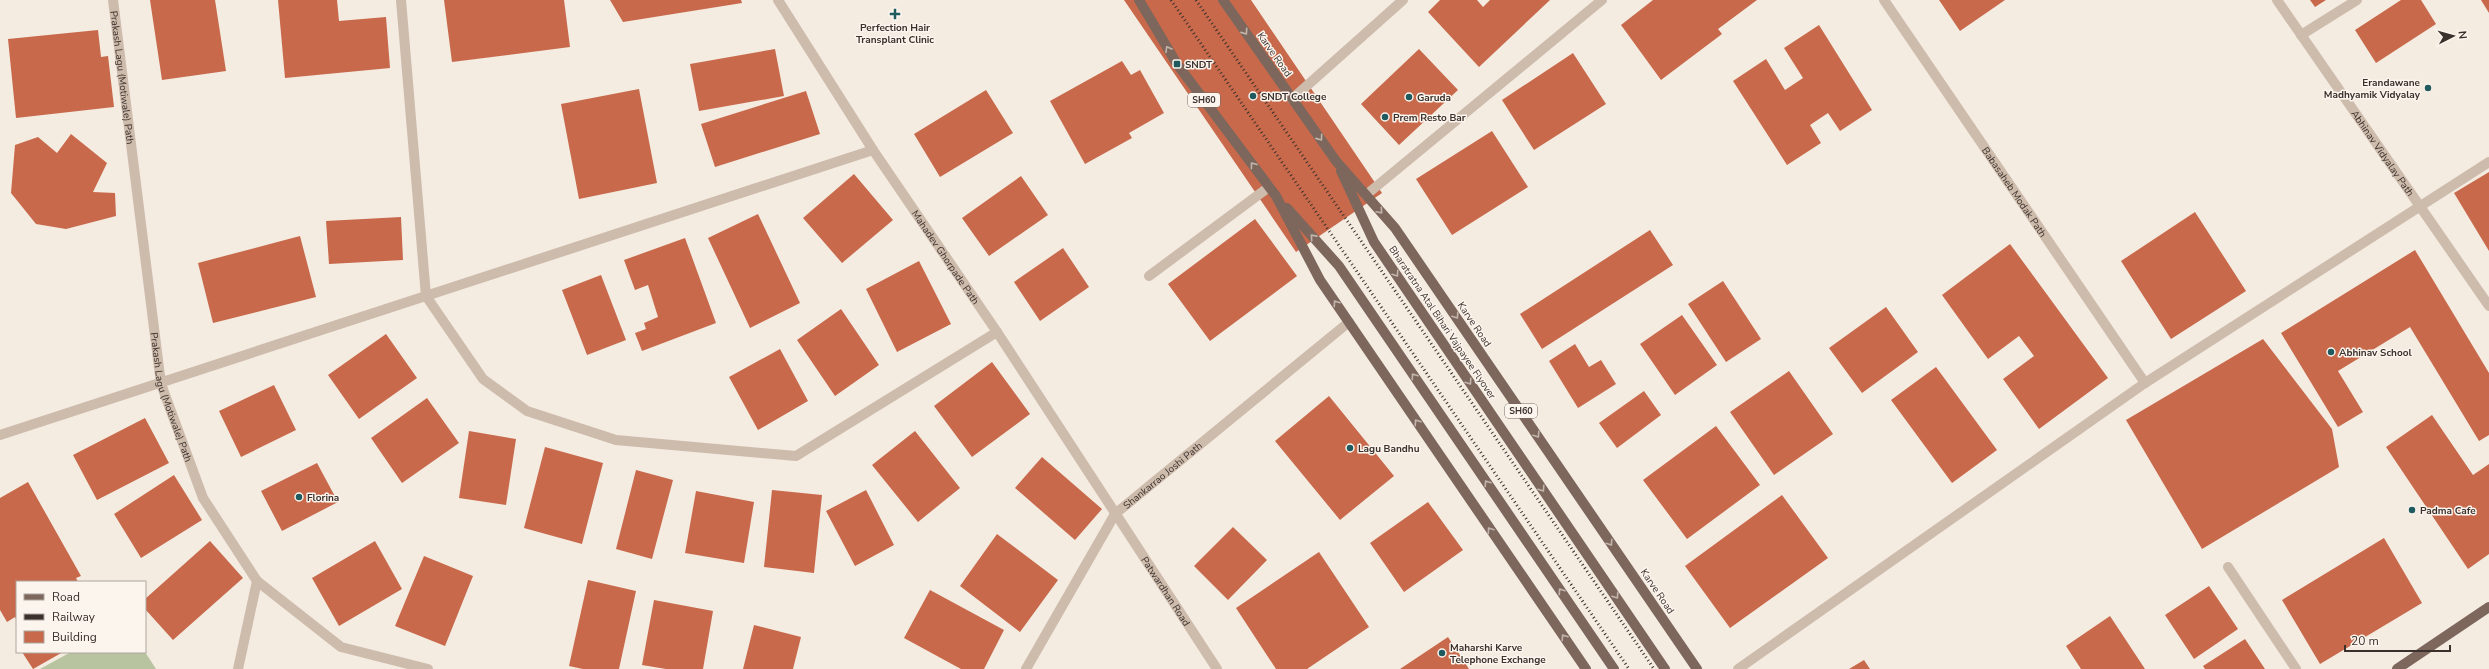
<svg xmlns="http://www.w3.org/2000/svg" width="2489" height="669" viewBox="0 0 2489 669" font-family="'Nunito Sans',sans-serif">
	<rect width="100%" height="100%" fill="#f4ebe1"/>
	<path fill="#b8c4a0" d="M71,652h74l11,17h-116z"/>
	<path fill="#c8694b" d="M150,0h65l11,71 -64,9z
		M278,0h59l2,21 47,-4 4,51 -105,10z
		M444,0h120l6,47 -118,15z
		M610,0h131l1,3 -119,19z
		M1124,0h127l131,193 -86,59z
		M1440,0h37l6,7 7,-7h60l-71,67 -51,-55z
		M1653,0h104l-39,29 4,5 -61,46 -40,-55z
		M1939,0h66l-45,31z
		M2310,0h16l-11,7z
		M2401,0h20l15,24 -60,39 -21,-33z
		M2481,0h8v13z
		M1819,25l53,85 -32,21 -12,-18 -18,12 11,18 -34,22 -54,-84 33,-22 19,31 18,-12 -19,-30z
		M98,30l3,27 7,-1 6,51 -98,11 -8,-79z
		M775,49l9,47 -85,15 -9,-47z
		M1419,49l39,41 -59,55 -38,-41z
		M1573,53l33,51 -72,46 -32,-50z
		M1122,61l9,14 9,-5 24,43 -35,20 3,5 -47,26 -35,-63z
		M639,89l18,94 -78,16 -18,-95z
		M986,90l27,43 -73,44 -26,-43z
		M806,91l14,43 -105,33 -14,-43z
		M1492,131l36,56 -76,48 -36,-56z
		M71,134l36,29 -14,29 22,1 1,23 -50,13 -30,-5 -25,-31 4,-48 23,-8 19,16z
		M2489,172v79l-35,-58z
		M854,174l39,46 -51,43 -39,-45z
		M1021,176l27,39 -59,41 -27,-38z
		M2195,212l51,79 -75,48 -50,-78z
		M758,214l42,89 -50,25 -42,-90z
		M401,217l2,43 -74,4 -3,-43z
		M1255,219l42,57 -87,65 -42,-57z
		M1650,230l23,35 -131,84 -22,-35z
		M300,236l16,61 -103,26 -15,-60z
		M685,238l31,85 -74,28 -7,-18 11,-4 -2,-6 14,-6 -10,-32 -13,5 -11,-30z
		M2010,244l98,134 -69,51 -36,-50 31,-23 -15,-20 -31,23 -46,-64z
		M1063,248l26,39 -49,34 -26,-39z
		M2415,250l74,123v62l-10,6 -69,-114 -72,44 25,41 -25,15 -57,-94z
		M919,261l32,63 -54,28 -31,-63z
		M601,275l25,65 -39,15 -25,-65z
		M1723,281l38,58 -35,23 -38,-58z
		M1886,307l32,45 -56,41 -33,-45z
		M841,309l38,56 -44,31 -38,-56z
		M1682,315l35,50 -42,30 -35,-51z
		M386,334l31,44 -58,41 -31,-44z
		M2263,339l69,90 7,38 -137,82 -76,-129z
		M1575,344l14,23 12,-7 15,24 -38,24 -29,-47z
		M780,349l28,52 -50,29 -29,-53z
		M992,362l38,52 -58,43 -38,-51z
		M1936,367l61,83 -45,33 -61,-83z
		M1789,371l44,63 -59,41 -44,-63z
		M274,385l22,45 -55,27 -22,-46z
		M1644,391l17,24 -44,33 -18,-25z
		M1329,396l65,80 -54,44 -65,-79z
		M427,398l32,45 -57,40 -31,-45z
		M2432,415l41,60 16,-11v90l-21,15 -82,-122z
		M145,418l24,45 -72,37 -24,-45z
		M1716,426l44,59 -73,54 -44,-59z
		M469,431l47,8 -10,66 -47,-7z
		M915,431l45,57 -42,34 -46,-57z
		M545,447l58,16 -21,81 -58,-16z
		M1042,457l60,52 -27,31 -60,-52z
		M317,463l21,39 -56,29 -21,-40z
		M636,470l37,10 -21,79 -36,-10z
		M174,475l28,45 -61,38 -27,-44z
		M28,482l53,94 -5,2 2,4h-61v39l-2,-4 -8,5 -7,-12v-112z
		M772,490l50,5 -8,78 -50,-6z
		M866,490l28,55 -39,21 -29,-55z
		M696,491l58,11 -10,61 -59,-10z
		M1782,495l46,63 -98,70 -45,-62z
		M1428,502l35,48 -59,42 -34,-49z
		M1233,527l34,33 -39,40 -34,-34z
		M997,534l61,46 -38,52 -60,-46z
		M2384,538l38,65 -102,61 -38,-64z
		M210,541l33,37 -70,62 -28,-31v-10z
		M375,541l27,48 -63,37 -27,-48z
		M1319,552l50,75 -62,42h-31l-40,-61z
		M424,556l49,20 -28,70 -50,-20z
		M588,580l48,11 -17,78h-36l-14,-3z
		M2209,586l29,43 -44,30 -29,-44z
		M930,590l74,40 -20,39h-23l-57,-31z
		M654,600l59,11 -10,58h-37l-24,-4z
		M2110,616l35,53h-64l-15,-23z
		M754,625l47,12 -8,32h-50z
		M1448,637l21,32h-69z
		M2245,639l20,30h-60l-2,-3z
		M22,652h41l-30,17z
		M1864,660l6,9h-21z"/>
	<g fill="none" stroke-linecap="round" stroke-linejoin="round">
		<path stroke="#cdbbac" stroke-width="10" d="M1292,99l111,-99
			M1366,195l236,-195
			M1149,276l120,-89
			M2228,567l68,102"/>
		<g stroke="#cdbbac" stroke-width="10">
			<path id="s1" d="M113,0l48,384 42,114 54,83 84,66 87,22"/>
			<path d="M401,0l25,296 57,83 44,32 89,29 180,16 201,-124"/>
			<path id="s2" d="M778,0l95,150 124,182 220,337"/>
			<path id="s3" d="M1884,0l261,383"/>
			<path id="s4" d="M2277,0l212,306"/>
			<path d="M2301,35l56,-35"/>
			<path d="M0,435l873,-285"/>
			<path d="M238,669l19,-88"/>
			<path id="s5" d="M1026,669l89,-155 234,-192"/>
			<path d="M1738,669l407,-286 344,-221"/>
		</g>
		<path stroke="#7d675c" stroke-width="10" d="M1139,0l38,64 99,132 44,84 266,389
			M1223,0l113,161 59,67 302,441
			M1341,171l33,71 291,427
			M1287,208l52,58 275,403
			M2397,669l92,-62"/>
		<path stroke="#3b302b" stroke-width="3" stroke-dasharray="1 3" stroke-linecap="butt" d="M1171,0l458,669
			M1196,0l458,669"/>
	</g>
	<defs><path id="oneway-chevron" d="M-2-3.5L2.5 0L-2 3.5" fill="none" stroke-width="1.6" stroke-linecap="round" stroke-linejoin="round"/></defs>
	<g stroke="#c2b5ac">
		<use href="#oneway-chevron" transform="translate(1245 32) rotate(55)"/>
		<use href="#oneway-chevron" transform="translate(1168 49) rotate(-120)"/>
		<use href="#oneway-chevron" transform="translate(1320 138) rotate(55)"/>
		<use href="#oneway-chevron" transform="translate(1253 165) rotate(-127)"/>
		<use href="#oneway-chevron" transform="translate(1380 211) rotate(49)"/>
		<use href="#oneway-chevron" transform="translate(1313 237) rotate(-132)"/>
		<use href="#oneway-chevron" transform="translate(1396 274) rotate(56)"/>
		<use href="#oneway-chevron" transform="translate(1336 303) rotate(-124)"/>
		<use href="#oneway-chevron" transform="translate(1456 316) rotate(56)"/>
		<use href="#oneway-chevron" transform="translate(1414 376) rotate(-124)"/>
		<use href="#oneway-chevron" transform="translate(1469 382) rotate(56)"/>
		<use href="#oneway-chevron" transform="translate(1417 422) rotate(-124)"/>
		<use href="#oneway-chevron" transform="translate(1537 435) rotate(56)"/>
		<use href="#oneway-chevron" transform="translate(1487 483) rotate(-124)"/>
		<use href="#oneway-chevron" transform="translate(1542 489) rotate(56)"/>
		<use href="#oneway-chevron" transform="translate(1490 530) rotate(-124)"/>
		<use href="#oneway-chevron" transform="translate(1610 543) rotate(56)"/>
		<use href="#oneway-chevron" transform="translate(1561 591) rotate(-124)"/>
		<use href="#oneway-chevron" transform="translate(1616 596) rotate(56)"/>
		<use href="#oneway-chevron" transform="translate(1564 637) rotate(-124)"/>
	</g>
	<g fill="#1f5a5e" stroke="#fbf5ee" stroke-width="1.5">
		<path d="M893 8h4v4h4v4h-4v4h-4v-4h-4v-4h4z"/>
		<rect x="1173" y="60" width="8" height="8" rx="2"/>
		<circle cx="2428" cy="88" r="4"/>
		<circle cx="1253" cy="96" r="4"/>
		<circle cx="1409" cy="97" r="4"/>
		<circle cx="1385" cy="117" r="4"/>
		<circle cx="2331" cy="352" r="4"/>
		<circle cx="1350" cy="448" r="4"/>
		<circle cx="299" cy="497" r="4"/>
		<circle cx="2412" cy="510" r="4"/>
		<circle cx="1442" cy="653" r="4"/>
	</g>
	<g text-anchor="middle" stroke-width="3" stroke-linejoin="round" paint-order="stroke">
		<g fill="#fbf5ee" stroke="#756b66" stroke-width="1">
			<rect x="1188" y="93" width="32" height="14" rx="3"/>
			<rect x="1505" y="404" width="32" height="14" rx="3"/>
		</g>
		<g font-size="9" font-weight="bold" fill="#3b302b">
			<text x="1204" y="103">SH60</text>
			<text x="1521" y="414">SH60</text>
		</g>
		<g font-size="10" font-weight="bold" fill="#3b302b" stroke="#fbf5ee" text-anchor="start">
			<text x="895" y="31" text-anchor="middle">Perfection Hair<tspan x="895" dy="12">Transplant Clinic</tspan></text>
			<text x="1185" y="68">SNDT</text>
			<text x="2420" y="86" text-anchor="end">Erandawane<tspan x="2420" dy="12">Madhyamik Vidyalay</tspan></text>
			<text x="1261" y="100">SNDT College</text>
			<text x="1417" y="101">Garuda</text>
			<text x="1393" y="121">Prem Resto Bar</text>
			<text x="2339" y="356">Abhinav School</text>
			<text x="1358" y="452">Lagu Bandhu</text>
			<text x="307" y="501">Florina</text>
			<text x="2420" y="514">Padma Cafe</text>
			<text x="1450" y="651">Maharshi Karve<tspan x="1450" dy="12">Telephone Exchange</tspan></text>
		</g>
		<g font-size="10" fill="#3b302b" stroke="#fbf5ee">
			<text transform="translate(1275 54) rotate(55)" y="4">Karve Road</text>
			<text dy="4" stroke="none"><textPath href="#s1" startOffset="78">Prakash Lagu (Motiwale) Path</textPath></text>
			<text dy="4" stroke="none"><textPath href="#s4" startOffset="186">Abhinav Vidyalay Path</textPath></text>
			<text dy="4" stroke="none"><textPath href="#s3" startOffset="232">Babasaheb Modak Path</textPath></text>
			<text dy="4" stroke="none"><textPath href="#s2" startOffset="307">Mahadev Ghorpade Path</textPath></text>
			<text transform="translate(1443 322) rotate(56)" y="4">Bharatratna Atal Bihari Vajpayee Flyover</text>
			<text transform="translate(1475 324) rotate(56)" y="4">Karve Road</text>
			<text dy="4" stroke="none"><textPath href="#s1" startOffset="402">Prakash Lagu (Motiwale) Path</textPath></text>
			<text dy="4" stroke="none"><textPath href="#s5" startOffset="240">Shankarrao Joshi Path</textPath></text>
			<text dy="4" stroke="none"><textPath href="#s2" startOffset="707">Patwardhan Road</textPath></text>
			<text transform="translate(1658 591) rotate(56)" y="4">Karve Road</text>
		</g>
	</g>
	<rect x="16" y="581" width="130" height="72" fill="#fbf5ee" stroke="#aea6a0"/>
	<rect x="24" y="594" width="20" height="6" fill="#7d675c" stroke="#aea6a0"/>
	<text x="52" y="601" font-size="12" fill="#3b302b">Road</text>
	<rect x="24" y="614" width="20" height="6" fill="#3b302b" stroke="#aea6a0"/>
	<text x="52" y="621" font-size="12" fill="#3b302b">Railway</text>
	<rect x="24" y="631" width="20" height="12" fill="#c8694b" stroke="#aea6a0"/>
	<text x="52" y="641" font-size="12" fill="#3b302b">Building</text>
	<g transform="translate(2453 36) rotate(84)" stroke="#fbf5ee" stroke-width="3" paint-order="stroke">
	<path d="M0-3L7 15L0 10L-7 15Z" fill="#3b302b"/>
	<text y="-6" font-size="11" font-weight="bold" text-anchor="middle" fill="#3b302b">N</text>
	</g>
	<path d="M2345 645v6h105v-6" fill="none" stroke="#3b302b" stroke-width="2"/>
	<text x="2351" y="645" font-size="12" fill="#3b302b" stroke="#fbf5ee" stroke-width="3" paint-order="stroke">20 m</text>
</svg>
